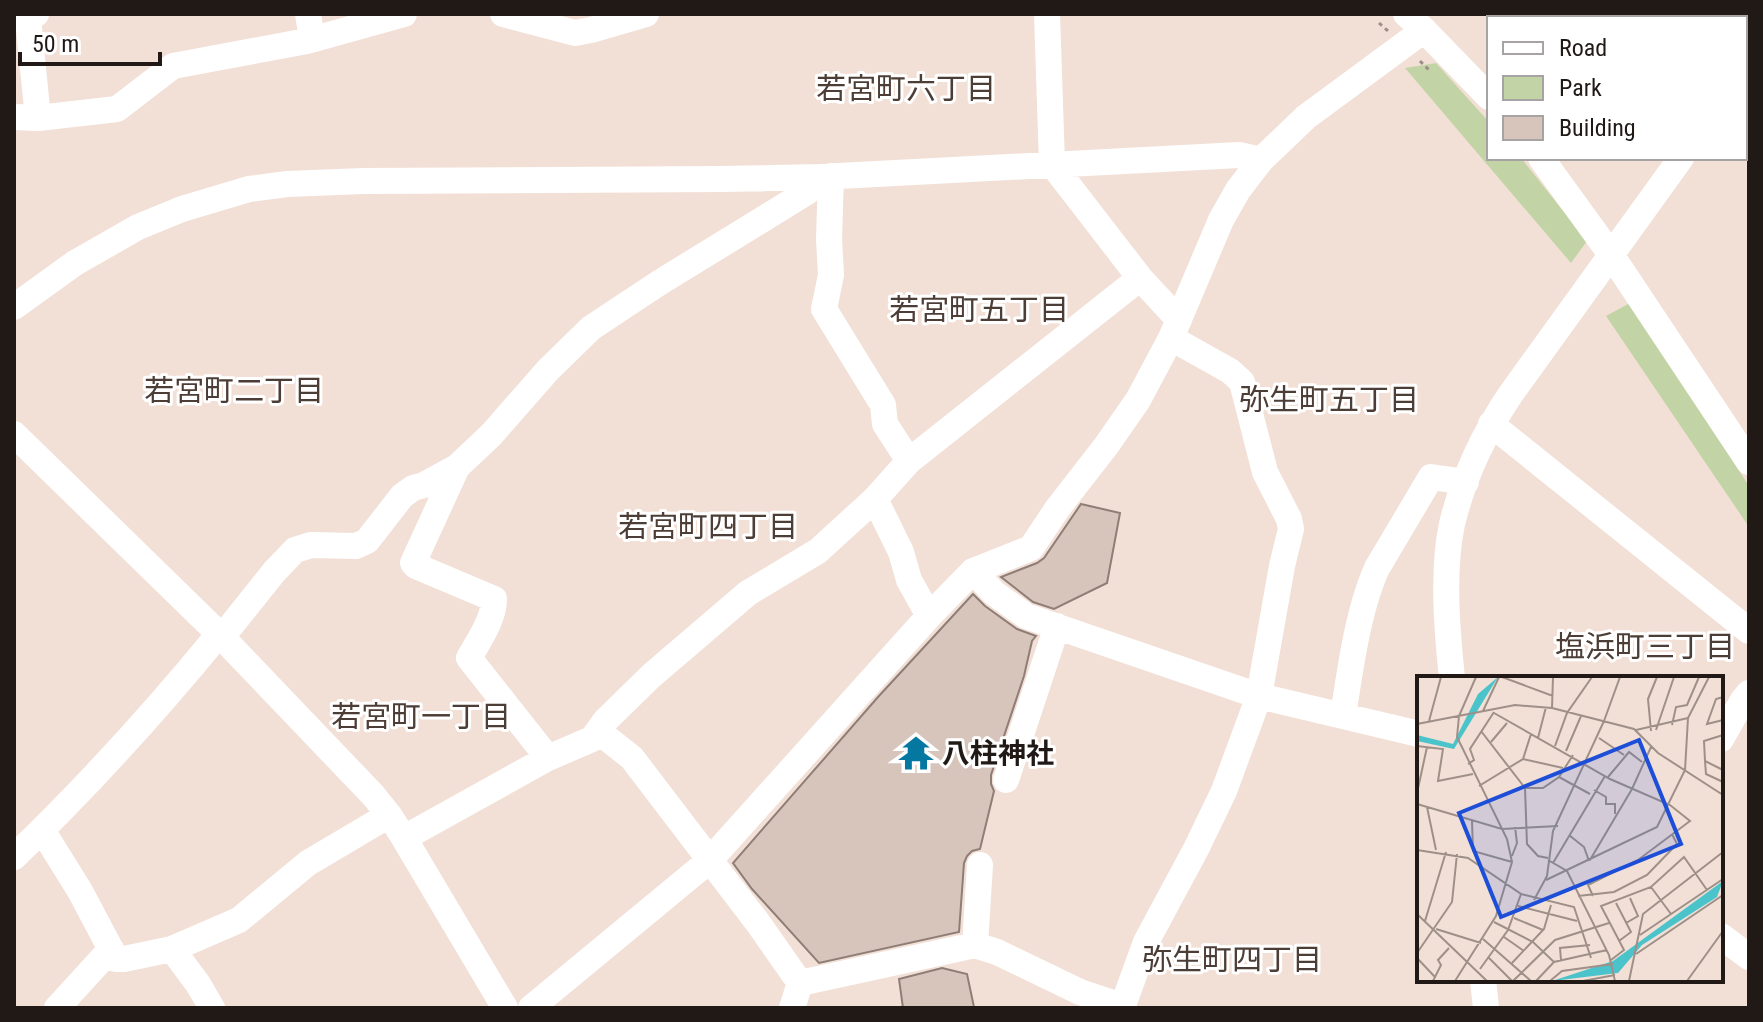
<svg xmlns="http://www.w3.org/2000/svg" width="1763" height="1022" viewBox="0 0 1763 1022" font-family="'Roboto Condensed','Noto Sans JP',sans-serif">
	<rect width="100%" height="100%" fill="#f2e0d6"/>
	<path fill="#c2d4a6" d="M1436,63l53,59v36h32l66,83 -16,22 -166,-195z
		M1630,303l119,183v41l-143,-211z"/>
	<path fill="#d7c5bc" stroke="#8f7e76" stroke-width="2" d="M1081,504l39,9 -13,70 -53,26 -21,-7 -32,-25 36,-14 7,-5z
		M973,594l12,12 32,23 19,7 -4,5 -8,35 -33,99v9l3,7 -14,58 -8,2 -5,5 -3,7 -5,69 -140,31 -67,-74 -19,-26 145,-166z
		M942,968l25,6 7,33 -71,1 -4,-29z"/>
	<g fill="none" stroke-linecap="round" stroke-linejoin="round">
		<path stroke="#9d8f88" stroke-width="3" stroke-dasharray="4 4" stroke-linecap="butt" d="M1379,23l9,8
			M1420,61l9,9"/>
		<path stroke="#fff" stroke-width="26" d="M36,14l-8,5 10,99
			M308,14l4,25
			M503,14l72,19 16,-3 55,-16
			M1047,14l5,150 88,114 39,42
			M1406,14l18,16 65,67
			M1563,14l5,4
			M1601,18l4,-4
			M1745,81l4,-4
			M14,117l24,1 79,-9 56,-43 134,-25 97,-27
			M1541,158l71,98 137,206
			M831,176l-2,63 2,36 -7,34 59,96 2,19 24,37
			M14,307l61,-44 63,-36 44,-18 67,-20 38,-5 77,-3 357,-2 99,-2 419,-22 22,5
			M1491,424l258,207
			M14,434l205,200 154,161 16,20 15,23 101,170
			M457,467l-44,96 3,3 78,33c0,20 -15,41 -25,59l79,100
			M875,499l26,53 8,28 20,36
			M973,571l21,22 32,23 233,80 160,38
			M222,637l52,-65 21,-22 16,-5 45,1 11,-5 35,-45 11,-8 11,-3 33,-18 34,-32 57,-65 43,-42 68,-45 148,-91 13,-15
			M1452,678c-5,-47 -10,-108 0,-154 11,-46 32,-90 58,-129l171,-237
			M1343,716c7,-46 15,-106 34,-148l54,-91 35,5
			M598,731l34,27 126,165 42,60
			M1721,739l22,-39 6,-7
			M1006,780l51,-154
			M42,830l38,61 36,68h8l48,-10 67,-29 69,-57 81,-48
			M404,838l144,-80 44,-19 13,-18 46,-45 97,-83 70,-42 57,-52 34,-38 231,-183
			M14,857c73,-70 141,-145 205,-223
			M1721,936l28,21
			M975,945l5,-80
			M172,949l26,35 14,24
			M1483,980l3,28
			M800,983l175,-38 22,7 83,40 42,14
			M57,1008l54,-59
			M531,1008l179,-148 219,-244 44,-45 58,-23 26,-39 49,-63 32,-46 33,-62 50,-118 17,-30 23,-30 45,-43 118,-87
			M792,1008l8,-25
			M1122,1008l24,-66 50,-93 28,-58 35,-95 23,-130 9,-37 -2,-10 -24,-47 -23,-90 -12,-11 -59,-33"/>
	</g>
	<defs>
		<g id="temple-bare" transform="scale(2.76)"><path d="M0-6L5-2H3V0L6.5 2.5H4V6H1.5V3h-3V6H-4V2.5H-6.5L-3 0V-2H-5Z" fill="#0478a1" stroke="#fff" stroke-width="2.5" paint-order="stroke"/></g>
	</defs>
	<g fill-rule="evenodd">
		<use href="#temple-bare" x="916" y="753"/>
	</g>
	<g text-anchor="middle" stroke-width="6" stroke-linejoin="round" paint-order="stroke">
		<g font-size="28" font-weight="bold" fill="#201916" stroke="#fff" text-anchor="start">
			<text x="942" y="763">八柱神社</text>
		</g>
		<g font-size="30" fill="#4c3d36" stroke="#fff">
			<text x="906" y="99">若宮町六丁目</text>
			<text x="979" y="320">若宮町五丁目</text>
			<text x="234" y="401">若宮町二丁目</text>
			<text x="1329" y="410">弥生町五丁目</text>
			<text x="708" y="537">若宮町四丁目</text>
			<text x="1645" y="657">塩浜町三丁目</text>
			<text x="421" y="727">若宮町一丁目</text>
			<text x="1232" y="970">弥生町四丁目</text>
		</g>
	</g>
	<g transform="translate(1417 676)">
		<rect width="306" height="306" fill="#f2e0d6"/>
		<path d="M81,1l-44,72 -37,-8v-6l36,9 25,-50zM306,205l-6,16 -75,48 -24,28 -66,8 61,-20z" fill="#4ac3ca"/>
		<path fill="none" stroke="#9e9089" stroke-width="2" d="M85,1l51,19M306,21l-7,2 -9,25 16,-4M135,32l1,-31M66,35l16,-34M77,37l116,66 60,26 20,16 -52,39 -50,25 5,11M12,45l12,-44M187,45l16,-44M0,48l98,-19 37,3 82,21 24,24 65,42M255,49l4,-18 11,-2 12,-28M219,54l52,-12M239,54l18,-53M64,55l44,57 2,56 11,12 10,2M234,55l-3,-32 9,-22M306,59l-19,6 1,20 18,9M121,62l8,-31M182,62l25,17M74,66l16,-19M0,70l26,3 -5,32 35,-7M138,70l12,-33 25,-36M149,75l15,-35M106,83l40,9M288,85l1,13 17,8M51,88l6,-4 -4,-11 24,-37M142,101l31,17M191,101l21,-25 13,10M62,110l44,-27 8,-25M108,112h18l16,-11 14,-22M215,113l19,-42M177,114l12,7v7h9v10M0,117l10,-46M0,128l85,25 56,-3M10,131l9,43M55,145l1,30 39,11M152,159l15,12 5,14M0,174l51,8 53,36 -13,36 -28,39M95,180l5,-13 -2,-16M131,184l19,11 42,84 6,26M173,184l42,-71M136,187l52,-87M129,204l111,-53 28,-57 3,-52 21,-41M234,211l20,27M104,218l53,13 17,51M161,220l36,-4 33,-17 30,-31 -5,-10M117,224l13,-24 6,-45 51,-110M199,227l15,29 -12,9M101,230l59,15M0,238l70,67M97,242l29,12M8,245l21,-69M77,246l39,20 21,20M209,247l12,-7 -8,-18M19,253l45,14M223,259l83,-56M87,261l20,14M66,263l48,42M0,277l35,-51 5,-48M219,278l87,-59M0,282l18,19M72,282l23,23M144,284l-1,-12 30,-3M194,284l13,-10 -23,-44 50,-19 33,-30 23,33M95,287l32,-34 7,-24M16,305l8,-16 -3,-5 11,-12M38,305l41,-65 16,-54 -5,-23 -50,-102 2,-21 17,-39M96,305l42,-41 54,-17M119,305l18,-19 53,-12M133,305l12,-10 51,-7M166,305l32,-6M212,305l14,-67 80,-62M270,305l36,-50"/>
		<path fill="#1d4ed8" fill-opacity="0.15" stroke="#1d4ed8" stroke-width="4" d="M222,64l42,104 -180,73 -42,-104z"/>
		<rect width="306" height="306" fill="none" stroke="#201916" stroke-width="4"/>
	</g>
	<rect width="1763" height="1022" fill="none" stroke="#201916" stroke-width="32"/>
	<rect x="1487" y="16" width="260" height="144" fill="#ffffff" stroke="#a6a3a2" stroke-width="2"/>
	<rect x="1503" y="42" width="40" height="12" fill="#ffffff" stroke="#a6a3a2" stroke-width="2"/>
	<text x="1559" y="56" font-size="24" fill="#201916">Road</text>
	<rect x="1503" y="76" width="40" height="24" fill="#c2d4a6" stroke="#a6a3a2" stroke-width="2"/>
	<text x="1559" y="96" font-size="24" fill="#201916">Park</text>
	<rect x="1503" y="116" width="40" height="24" fill="#d7c5bc" stroke="#a6a3a2" stroke-width="2"/>
	<text x="1559" y="136" font-size="24" fill="#201916">Building</text>
	<path d="M20 52v12h140v-12" fill="none" stroke="#201916" stroke-width="4"/>
	<text x="32" y="52" font-size="24" fill="#201916" stroke="#ffffff" stroke-width="6" paint-order="stroke">50 m</text>
</svg>
